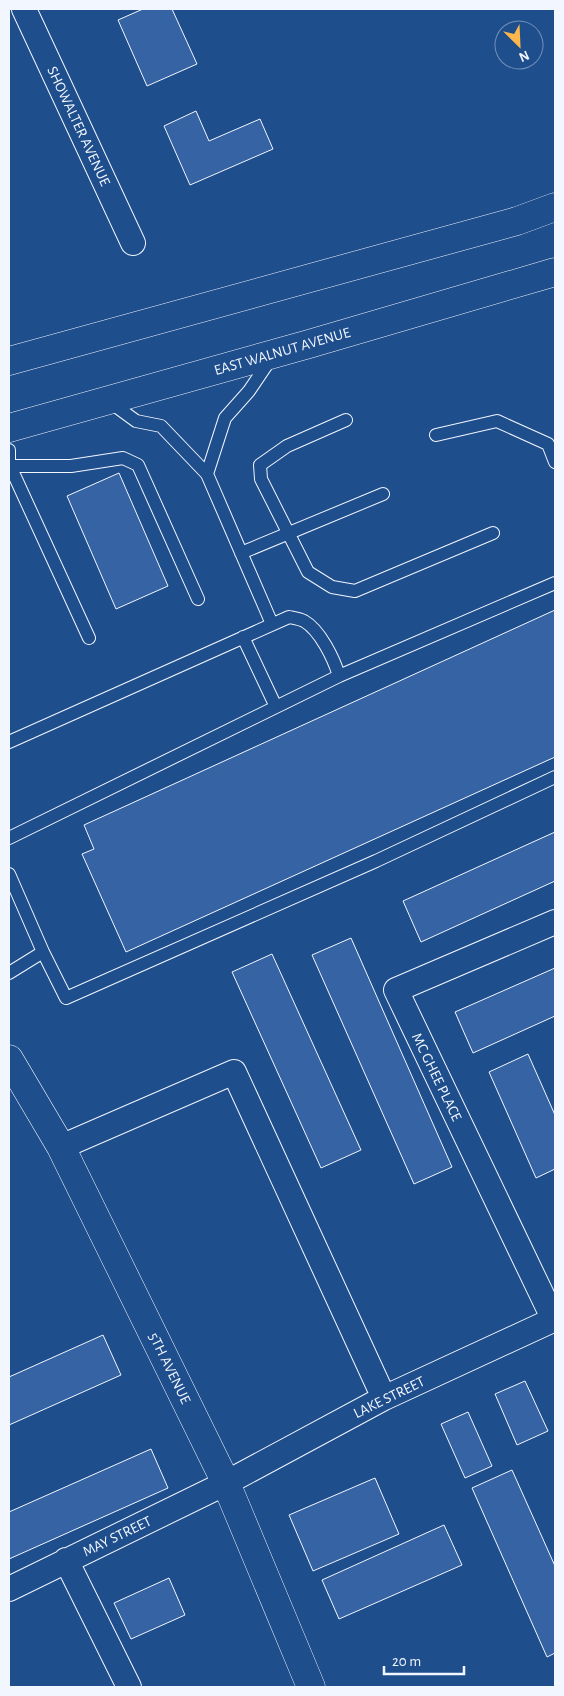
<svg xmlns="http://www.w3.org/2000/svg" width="564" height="1696" viewBox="0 0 564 1696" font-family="'Alegreya Sans',sans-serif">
	<rect width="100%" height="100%" fill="#1f4e8c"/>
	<path fill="#3563a3" stroke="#f2f6ff" d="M143,9h29l25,55 -50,22 -29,-66z
		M196,111l13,30 51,-22 13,30 -83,36 -26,-59z
		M119,473l49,113 -52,23 -49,-113z
		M555,610v147l-429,195 -44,-98 12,-5 -10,-24z
		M555,832v49l-134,61 -18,-41z
		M351,938l101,229 -38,17 -102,-229z
		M272,954l89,196 -40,18 -89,-196z
		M555,968v48l-82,37 -18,-41z
		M528,1054l27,61v54l-19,9 -47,-106z
		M103,1335l18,40 -112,50v-48z
		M525,1381l23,50 -31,14 -22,-51z
		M468,1412l24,54 -27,12 -24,-54z
		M151,1449l17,39 -159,71v-47z
		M512,1470l43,96v87l-8,4 -75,-169z
		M375,1478l24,56 -86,37 -24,-56z
		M444,1525l18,40 -123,54 -17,-39z
		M169,1578l16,37 -54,24 -17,-36z"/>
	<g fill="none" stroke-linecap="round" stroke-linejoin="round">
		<g stroke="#f2f6ff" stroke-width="14">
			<path id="lane" d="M110,402l26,19 25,5 46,48 18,-56 24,-27 23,-34
				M346,420l-59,26 -27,19 1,14 47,93 24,15 23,4 138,-58
				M436,435l61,-14 51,23 7,18
				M9,450v17
				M207,474l65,150
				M241,553l142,-59
				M243,637l33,70
				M89,638l-79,-172h61l52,-8 15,7 60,134
				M339,676l216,-93
				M9,742l280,-125c5,1 11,2 15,4 16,9 30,38 35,55l-330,162
				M9,874l34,78 -34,21
				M43,952l23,46 310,-137 179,-84"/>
		</g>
		<g stroke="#f2f6ff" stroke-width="26">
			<path id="street" d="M24,9l109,234
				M61,1147l173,-75 150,326
				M554,1320l-158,-330 159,-68
				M66,1560l63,127
				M9,1589l217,-106 158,-85 171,-79"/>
		</g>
		<g stroke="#f2f6ff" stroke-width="29">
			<path id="secondary" d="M9,1059l52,88 165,336 85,204"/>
		</g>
		<g stroke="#f2f6ff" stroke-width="29">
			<path id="primary" d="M9,361l508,-140 38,-14
				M9,428l300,-84 246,-72"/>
		</g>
		<use href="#lane" stroke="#1f4e8c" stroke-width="12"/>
		<use href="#street" stroke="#1f4e8c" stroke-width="24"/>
		<use href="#secondary" stroke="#1f4e8c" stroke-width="28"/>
		<use href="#primary" stroke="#1f4e8c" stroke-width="28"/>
	</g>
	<g text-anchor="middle" stroke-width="4" stroke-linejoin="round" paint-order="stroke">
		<g font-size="15" fill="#f2f6ff" stroke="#1f4e8c">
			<text transform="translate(79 126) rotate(65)" y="5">SHOWALTER AVENUE</text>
			<text transform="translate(282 351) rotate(-16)" y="5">EAST WALNUT AVENUE</text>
			<text transform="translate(437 1077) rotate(64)" y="5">MC GHEE PLACE</text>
			<text transform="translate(170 1368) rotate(64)" y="5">5TH AVENUE</text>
			<text transform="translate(389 1397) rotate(-26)" y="5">LAKE STREET</text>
			<text transform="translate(117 1536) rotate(-26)" y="5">MAY STREET</text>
		</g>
	</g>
	<rect width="564" height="1696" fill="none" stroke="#f2f6ff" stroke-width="20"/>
	<g transform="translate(519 45) rotate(156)"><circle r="24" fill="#1f4e8c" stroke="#7391ba"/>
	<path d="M0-4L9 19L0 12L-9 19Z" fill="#ffb74d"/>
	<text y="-8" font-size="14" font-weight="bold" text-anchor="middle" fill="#f2f6ff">N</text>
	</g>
	<path d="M384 1666v8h80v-8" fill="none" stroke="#f2f6ff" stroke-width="2.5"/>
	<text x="392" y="1666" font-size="15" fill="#f2f6ff" stroke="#1f4e8c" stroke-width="4" paint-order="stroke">20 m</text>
</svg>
